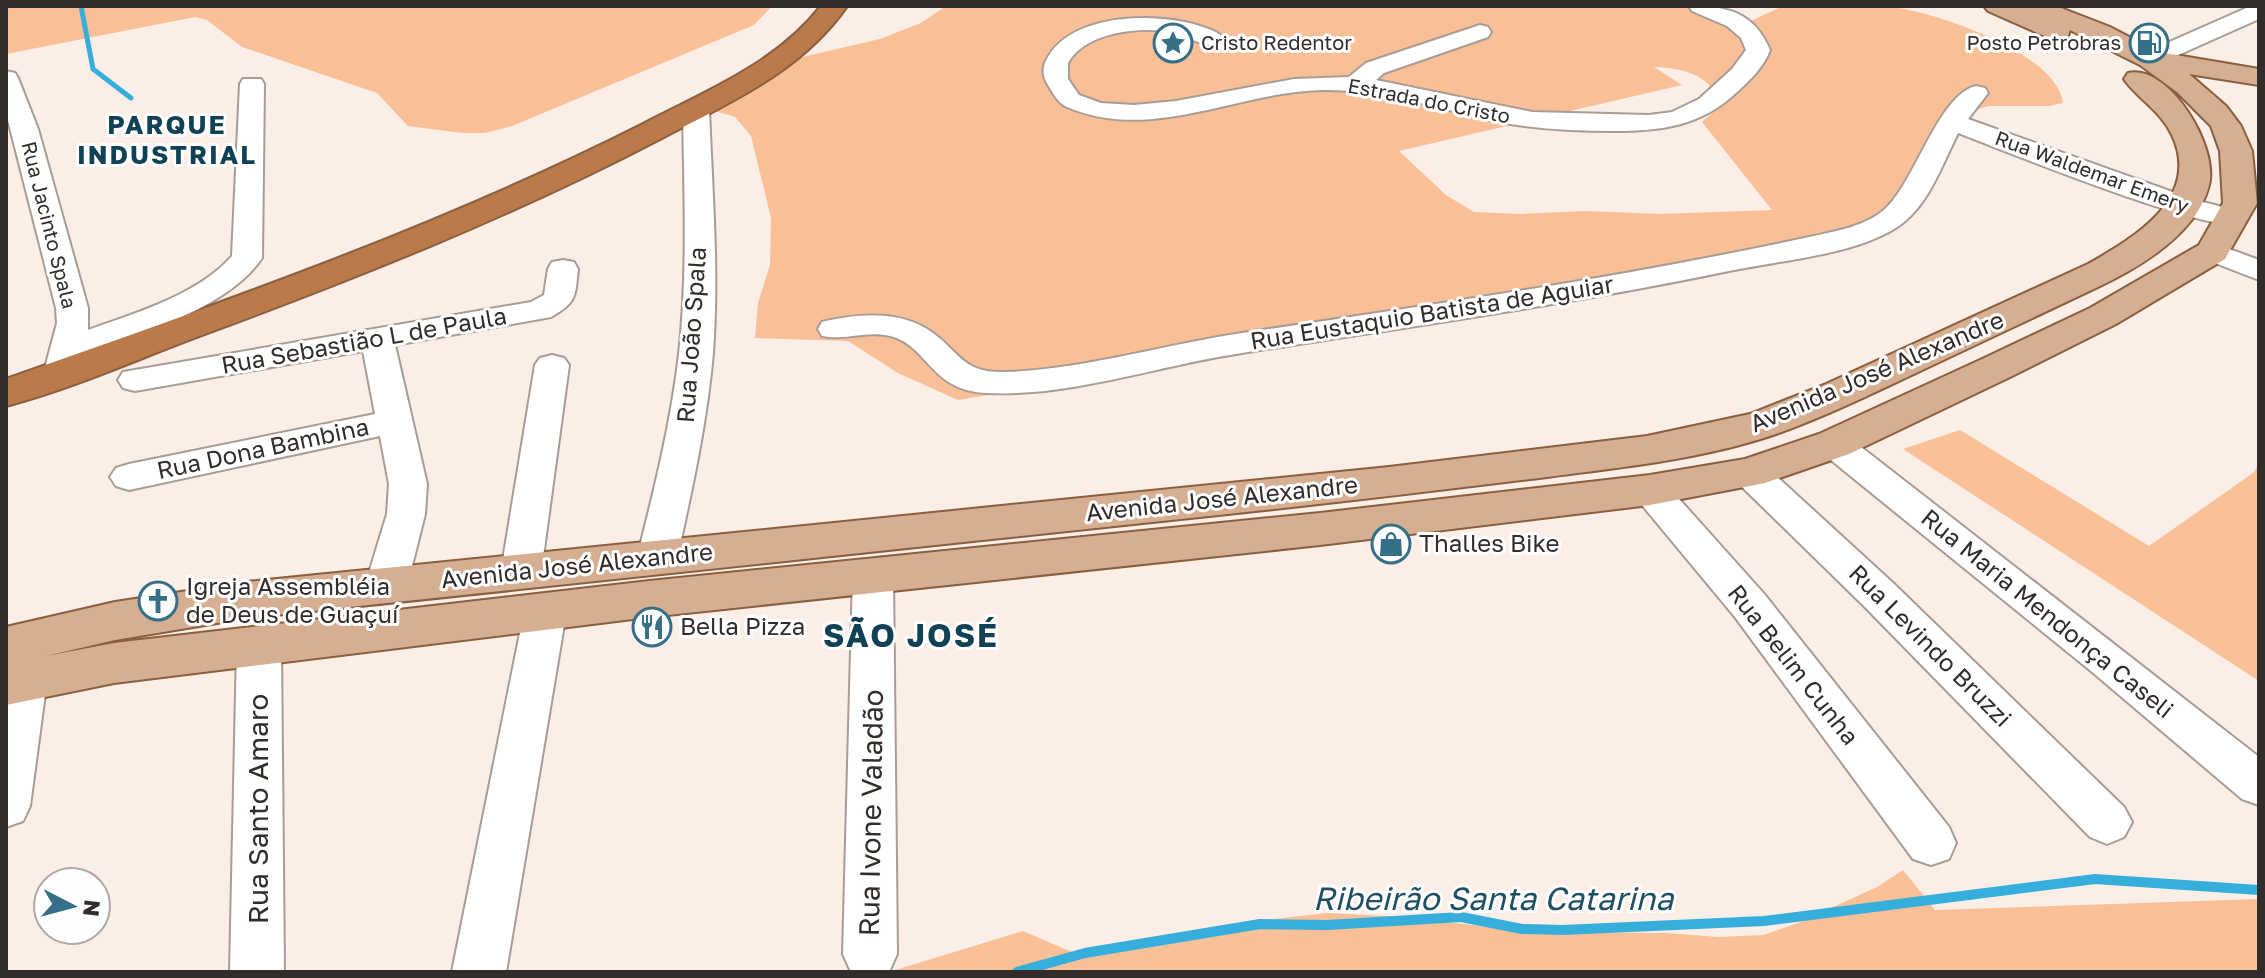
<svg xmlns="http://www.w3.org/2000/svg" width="2265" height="978" viewBox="0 0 2265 978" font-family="'Golos Text',sans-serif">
	<rect width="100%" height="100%" fill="#faeee6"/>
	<path fill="#f9bf97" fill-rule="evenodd" d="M6,6h766l-18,19 -242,101 -27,7h-23l-54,-7 -31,-33 -135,-46 -35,-27 -12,-3 -189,37z
		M946,6h759l37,19 37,-17 -3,-2c36,0 75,-4 111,0 45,5 170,46 176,97l-14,3h-61l-21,7 -63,97 -105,36 -640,121 -201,33 -60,-27 -50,-32 -93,-3 3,-35 12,-38 1,-47 -20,-82 -16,-19 -23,-7 86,-52 82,-19 41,-16zM1654,67c28,1 63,8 64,41l-16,14 70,88 -112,4 -75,-3 -64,3 -47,-2 -28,-17 -47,-44 283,-66z
		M1960,430l189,116 104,-73 6,-8v216l-356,-232z
		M1903,870l32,40 324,-11v73h-1370l134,-41 58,25 79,-12 79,-21 88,-10 77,4 126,15 136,1 52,4 46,-2 34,-12 79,-36z"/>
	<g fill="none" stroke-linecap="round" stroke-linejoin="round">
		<path stroke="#36aedc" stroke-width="5" d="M81,6l12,63 38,29"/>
		<path stroke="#36aedc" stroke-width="10" d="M1017,972l68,-19 175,-29 67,1 134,-8 61,12 41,1 201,-9 331,-42 164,11"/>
		<g stroke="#a89d95" stroke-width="4">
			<path id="minor" d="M1689,6c38,0 65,6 81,44 -6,17 -20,30 -33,42 -36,34 -75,39 -123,39 -40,0 -80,-2 -120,-10 -57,-13 -113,-32 -172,-31 -86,2 -170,53 -255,17 -9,-4 -14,-14 -19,-22 -6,-9 -6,-19 0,-28 26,-45 112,-45 155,-30 8,3 16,5 21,12l-4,5c-17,4 -32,-8 -48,-12 -32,-6 -87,0 -104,31v16l11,16 22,8 33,2 42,-4 118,-22 55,-2 17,-14 114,-38 8,2 3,5 -3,5 -104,36 -8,7 156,32 117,3 23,-3 27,-13 33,-30 14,-19 -5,-12 -14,-12 -35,-15z
				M2251,6h8v13l-101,45h-16l-4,-5 4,-5z
				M6,71l9,2 3,5 20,51 50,179v22c47,-17 110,-35 144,-74l8,-172 3,-5h18l3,5 -2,174c-35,52 -124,75 -180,98l-8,19 -12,3 -12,-3 -5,-7 12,-45 -1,-15 -50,-196z
				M1976,86l9,2 3,5 -20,26 227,81 47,12 5,6 -5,6c-36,9 -236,-73 -284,-91 -16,32 -31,77 -64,96 -43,26 -111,31 -160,41 -167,35 -336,58 -504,85 -80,13 -161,42 -243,38 -57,-2 -59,-48 -97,-57 -23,-6 -45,5 -68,0l-4,-7 4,-7c34,-8 74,-12 105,7 32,20 33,45 79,43 79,-3 157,-27 236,-39 191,-28 383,-56 572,-97 23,-5 51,-10 70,-26 31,-27 54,-115 92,-124z
				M696,100l9,3 4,5c3,81 10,163 4,245 -6,69 -21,137 -36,205l-6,10 -14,5 -14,-5 -6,-10c17,-67 34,-135 42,-204 9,-82 5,-164 4,-246l4,-5z
				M2213,243l46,17v20l-57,-22 -4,-6 4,-6z
				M563,260l11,2 4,7c-3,28 -1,33 -27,48l-156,28 32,139 -2,30 -18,72 -6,11 -15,4 -15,-4 -6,-11 22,-72 2,-30 -9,-48 -251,54 -13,-4 -6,-9 6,-9 13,-4 246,-50 -12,-63 -228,40 -12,-3 -5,-8 5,-8 408,-70 13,-7 4,-26 4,-7z
				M552,355l12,3 5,7 -28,207 -6,11 -14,4 -14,-4 -6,-11 34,-207 5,-7z
				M1834,432l13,4 412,321v48l-17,-6 -151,-128 -270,-219 -5,-8 5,-8z
				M1750,460l13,4 130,119 231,224 8,15 -8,15 -17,7 -17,-7 -227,-232 -126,-123 -6,-9 6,-9z
				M1650,477l13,4 102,114 184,232 7,16 -7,16 -18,6 -18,-6 -178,-242 -98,-118 -6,-9 6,-9z
				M873,560l14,4 6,11 4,379 -8,18h-38l-8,-18 10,-379 6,-11z
				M545,597l15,5 6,11 -60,359h-54l72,-359 6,-11z
				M259,630l15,5 7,12 3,325h-54l7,-325 7,-12z
				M25,661l16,6 6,12 -17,127 -7,15 -17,6v-154l3,-6z"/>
		</g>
		<g stroke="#8a5f3f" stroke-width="4">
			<path id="major" d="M1984,6h72l54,21 48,25 101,17v16l-70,-11 37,32 15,20 11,25 5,52 -32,56 -109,65 -108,54 -159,76 -84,29 -115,22 -330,40 -671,72 -535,66 -108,22v-78l109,-25 132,-20 1142,-115 258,-31 103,-22 76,-30 262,-120c46,-26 114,-66 84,-129 -11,-24 -34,-36 -48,-56l4,-6c41,-9 91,74 81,112 -12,49 -69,82 -111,102 -60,28 -120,57 -180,85 -47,22 -94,45 -142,62 -73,25 -153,33 -229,43 -106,13 -213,26 -319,37 -327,35 -654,69 -981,104l-132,22 -69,16 68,-13 535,-62 671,-68 330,-38 95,-16 74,-25 161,-74 110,-52 109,-63 24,-42 -3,-52 -9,-25 -34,-34 -37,-27 -70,-35 -3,8h-18l-61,-27z"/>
		</g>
		<g stroke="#8a5f3f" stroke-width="4">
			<path id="highway" d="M821,6h26c-46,66 -117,96 -185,132 -147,77 -301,138 -457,196 -65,24 -131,54 -199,72v-27c215,-76 431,-151 635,-254 63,-33 135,-61 180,-119z"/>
		</g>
		<use href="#minor" fill="#fff" fill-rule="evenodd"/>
		<use href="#major" fill="#d6af92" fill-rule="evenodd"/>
		<use href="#highway" fill="#ba7a4a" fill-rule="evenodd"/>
	</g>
	<defs>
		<g id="sight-ring" transform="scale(2)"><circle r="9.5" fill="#fefefe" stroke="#356f88" stroke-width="1.5"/><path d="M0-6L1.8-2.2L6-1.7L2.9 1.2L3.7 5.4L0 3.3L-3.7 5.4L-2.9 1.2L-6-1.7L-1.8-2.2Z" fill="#356f88"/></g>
		<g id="fuel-ring" transform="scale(2)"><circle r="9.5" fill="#fefefe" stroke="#356f88" stroke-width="1.5"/><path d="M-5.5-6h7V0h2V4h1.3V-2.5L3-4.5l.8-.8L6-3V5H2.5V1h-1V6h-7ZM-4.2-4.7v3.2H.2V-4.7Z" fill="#356f88"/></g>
		<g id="shop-ring" transform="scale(2)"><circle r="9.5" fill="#fefefe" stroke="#356f88" stroke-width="1.5"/><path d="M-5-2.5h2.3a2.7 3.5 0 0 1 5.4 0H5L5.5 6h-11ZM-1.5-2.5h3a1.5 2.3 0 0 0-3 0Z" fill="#356f88"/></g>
		<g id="church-ring" transform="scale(2)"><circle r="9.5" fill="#fefefe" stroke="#356f88" stroke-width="1.5"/><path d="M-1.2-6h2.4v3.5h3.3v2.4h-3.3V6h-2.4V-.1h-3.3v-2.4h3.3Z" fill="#356f88"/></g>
		<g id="restaurant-ring" transform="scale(2)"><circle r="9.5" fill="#fefefe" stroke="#356f88" stroke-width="1.5"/><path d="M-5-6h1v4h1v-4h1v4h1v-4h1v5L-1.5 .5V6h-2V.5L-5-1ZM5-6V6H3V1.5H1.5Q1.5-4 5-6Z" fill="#356f88"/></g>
	</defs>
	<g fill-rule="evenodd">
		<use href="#sight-ring" x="1173" y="43"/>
		<use href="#fuel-ring" x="2149" y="43"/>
		<use href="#shop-ring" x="1391" y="544"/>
		<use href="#church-ring" x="158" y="601"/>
		<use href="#restaurant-ring" x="652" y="627"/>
	</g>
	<g text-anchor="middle" stroke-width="6" stroke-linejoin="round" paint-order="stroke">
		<g font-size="20" fill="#322d2a" stroke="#fefefe" text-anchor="start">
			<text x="1201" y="50">Cristo Redentor</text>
			<text x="2121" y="50" text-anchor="end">Posto Petrobras</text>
		</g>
		<g font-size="20" fill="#322d2a" stroke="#fefefe">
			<text transform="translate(1429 101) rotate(11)" y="7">Estrada do Cristo</text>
			<text transform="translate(2092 172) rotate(20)" y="7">Rua Waldemar Emery</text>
			<text transform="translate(49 225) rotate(76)" y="7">Rua Jacinto Spala</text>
		</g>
		<g font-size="24" fill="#322d2a" stroke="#fefefe">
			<text transform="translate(1432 313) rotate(-9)" y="8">Rua Eustaquio Batista de Aguiar</text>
			<text transform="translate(692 335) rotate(-86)" y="8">Rua João Spala</text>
			<text transform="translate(364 341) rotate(-10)" y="8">Rua Sebastião L de Paula</text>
			<text transform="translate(1877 372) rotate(-23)" y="8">Avenida José Alexandre</text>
			<text transform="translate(263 449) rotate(-12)" y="8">Rua Dona Bambina</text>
			<text transform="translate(1222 499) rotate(-6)" y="8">Avenida José Alexandre</text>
			<text transform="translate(577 566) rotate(-6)" y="8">Avenida José Alexandre</text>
			<text transform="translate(2047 614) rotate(39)" y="8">Rua Maria Mendonça Caseli</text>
			<text transform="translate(1930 646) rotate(45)" y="8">Rua Levindo Bruzzi</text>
			<text transform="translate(1793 665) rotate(52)" y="8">Rua Belim Cunha</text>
		</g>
		<g font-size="24" fill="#322d2a" stroke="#fefefe" text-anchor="start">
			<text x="1419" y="552">Thalles Bike</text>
			<text x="186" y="595">Igreja Assembléia<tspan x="186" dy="28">de Deus de Guaçuí</tspan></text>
			<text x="680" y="635">Bella Pizza</text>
		</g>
		<g font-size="26" font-weight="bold" letter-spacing="2" fill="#114155" stroke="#fefefe">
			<text x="167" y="134">PARQUE<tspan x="167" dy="30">INDUSTRIAL</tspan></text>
		</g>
		<g font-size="28" fill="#322d2a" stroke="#fefefe">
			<text transform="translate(258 809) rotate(-90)" y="10">Rua Santo Amaro</text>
			<text transform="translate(871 813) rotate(-89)" y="10">Rua Ivone Valadão</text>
		</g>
		<g font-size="32" font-weight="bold" letter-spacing="2" fill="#114155" stroke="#fefefe">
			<text x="911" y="647">SÃO JOSÉ</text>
		</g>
		<g font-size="32" font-style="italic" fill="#215065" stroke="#fefefe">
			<text x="1493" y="910">Ribeirão Santa Catarina</text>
		</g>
	</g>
	<rect width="2265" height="978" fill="none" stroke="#322d2a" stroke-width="16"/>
	<g transform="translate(72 906) rotate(96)"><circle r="38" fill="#fefefe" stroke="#acaaa9" stroke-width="2"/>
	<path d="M0-6L14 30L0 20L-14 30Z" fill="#356f88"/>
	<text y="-12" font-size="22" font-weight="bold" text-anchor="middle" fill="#322d2a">N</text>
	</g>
</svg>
